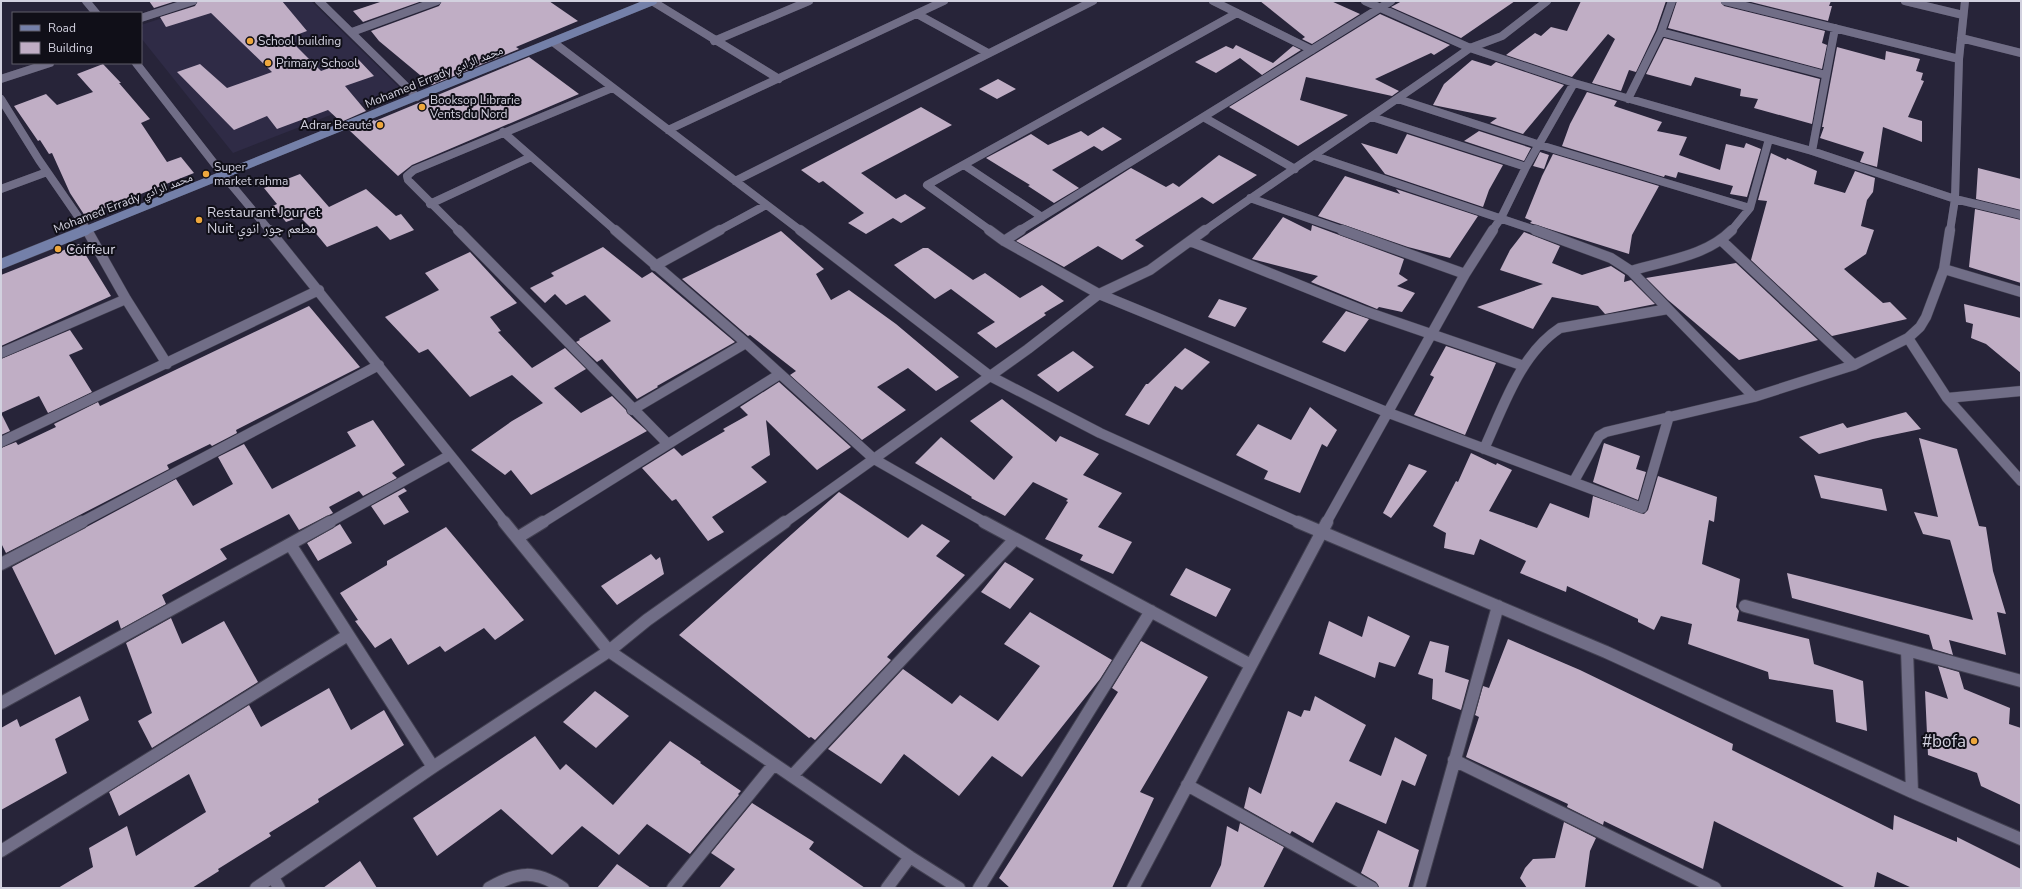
<svg xmlns="http://www.w3.org/2000/svg" width="2022" height="889" viewBox="0 0 2022 889" font-family="'Nunito Sans','Noto Naskh Arabic',sans-serif">
	<rect width="100%" height="100%" fill="#272439"/>
	<path fill="#2f2b46" d="M214,1h97l89,87 -167,65 -92,-115v-9l2,-1 -2,-3z"/>
	<path fill="#c0aec5" d="M149,1h27l-22,7z
		M198,1h84l25,30 -19,7 33,33 36,-13 17,18 -29,10 21,25 -25,11 -13,-12 -51,19 -10,-13 -33,14 -57,-58 23,-8 27,24 45,-16 -61,-59 -45,14 -6,-10 35,-11z
		M383,1h39l-59,21 -10,-11z
		M442,1h107l29,20 -62,26 3,2 -87,36 -53,-44 -8,-10 68,-25z
		M1260,1h71l29,13 -48,30 -10,-5 3,-2z
		M1402,1h113l-54,37 -70,-31z
		M1581,1h85l-10,29 -20,42 -7,-2 -8,21 -29,-8 23,-44 -7,-5 -36,43 -66,-22 29,-22 6,3 10,-9 16,4z
		M1677,1h43l4,5 101,25 -3,12 5,2 -5,24 -154,-41z
		M1747,1h84l-2,5h3l-4,15z
		M1380,14l70,31 -16,10 -3,-2 -56,26 24,12 -7,5 -86,-19 -6,23 48,15 -50,31 -69,-39z
		M1664,38l156,41 -8,45 -58,-16 4,-9 -18,-3 1,-7 -46,-12 -4,9 -45,-12z
		M1236,45l37,18 20,-17 8,4 -39,25 -22,-17 -24,15 -21,-11 31,-16 7,3z
		M1837,47l48,13 1,-9 34,8 -4,12 7,2 -2,7 3,1 -16,36 14,4v21l-39,-15 -6,40 -17,-5 4,-10 -44,-14 4,-11h-2z
		M529,57l50,37 -167,71 -14,11 -49,-46 25,-10 1,1z
		M1472,60l19,6 5,-4 68,23 -41,49 -33,-11 7,-5 -64,-13 11,-21z
		M103,64l18,19h-2l31,36 -9,4 26,39 14,-5 13,16 -109,43 -15,-23 -18,-40 -3,1 -9,-14 -2,1 -24,-35 32,-12 11,11 36,-13 -16,-18z
		M998,79l18,10 -19,10 -18,-10z
		M1587,92l30,9 -3,5 48,16 -5,9 30,6 -8,18 41,15 6,-26 18,4 2,-5 15,6 -14,48 -17,-3 3,-8 -55,-14 -2,6 -11,-3 -1,2 -102,-31 8,-22z
		M921,107l31,18 -91,48 35,26 9,-5 21,14 -25,15 -8,-5 -27,16 -18,-11 16,-10 -41,-32 -4,2 -18,-13z
		M1103,127l19,12 -20,12 -8,-5 -42,24 27,18 -25,15 -26,-17 2,-1 -44,-27 45,-24 17,11 33,-14 7,5z
		M1479,131l37,12 15,5 -7,13 -60,-20z
		M1407,134l96,31 -14,25 -6,17 -98,-33 -24,-31 36,11z
		M1540,152l9,3 -5,14 -11,-3z
		M1771,153l15,7 1,-2 30,13 -3,13 31,9 10,-22 20,7 -2,14 -6,8 -6,26 13,4 -8,24 -22,15 39,34 7,-1 17,17 -75,17 -81,-76 16,-59 -9,-1z
		M1553,154l106,32 -27,49 -3,19 -99,-31 2,-2 -7,-3 17,-42z
		M1219,155l38,20 -44,29 -11,-7 -67,43 9,6 -22,14 -24,-14 -34,21 -48,-26 115,-73 35,19 7,-4 6,4z
		M1978,168l43,11v31l-45,-11z
		M300,174l29,33 37,-18 30,27 5,-2 13,16 -24,10 -13,-14 -50,21 -14,-17 -13,-13 -14,5 -13,-16 4,-2 -13,-16z
		M1345,176l55,18 -4,-5 82,27 -28,42 -42,-11 -90,-31z
		M1975,209l46,11v63l-52,-16z
		M1283,217l28,14 1,-6 92,34 -5,15 9,6 -11,6 18,7 -13,19 -23,-5 -2,2 -66,-27 7,-6 -66,-17z
		M781,231l43,38 -8,5 15,26 18,-10 47,34 63,53 -23,14 -28,-23 -31,19 29,23 -44,30 -72,-65 6,-4 -46,-36 -2,1 -66,-57z
		M1524,232l36,14 -8,17 30,12 29,-9 14,9 -1,7 7,-2 24,24 -50,10 -7,-8 -46,-9 -19,32 -56,-22 66,-23 -43,-14 10,-20z
		M79,244l32,52 -110,50v-71z
		M603,247l39,31 10,-6 83,70 -78,44 1,1 -21,12 -35,-40 -5,3 -21,-20 4,-2 -1,-1 32,-18 -26,-26 -19,10 -11,-11 -10,9 -15,-15 24,-12 -3,-3z
		M923,248h5l45,32 12,-7 35,25 22,-13 22,16 -20,12 2,2 -50,33 -19,-15 18,-11 -44,-33 -16,10 -41,-34z
		M470,252l47,51 -27,14 11,14 -3,1 34,36 33,-20 21,21 -32,19 27,25 31,-17 14,14 1,3 20,18 -116,64 -20,-25 -6,5 -34,-25 41,-29 31,-18 -31,-28 -42,22 -42,-48 -9,4 -34,-36 54,-27 -14,-17z
		M1736,263l82,77 -79,20 -71,-60 -22,-22z
		M1219,299l28,9 -12,19 -27,-10z
		M1964,304l57,14v55l-35,-29 -15,-6 2,-14 -7,-2z
		M309,306l51,61 -124,63 1,3 -25,13 -2,-2 -43,21 2,4 -163,84 -5,-10v-95l15,-6 2,3 38,-18 -2,-3 44,-22 2,4z
		M1346,311l23,8 -24,33 -23,-10z
		M70,330l13,19 -14,6 23,37 -44,21 -9,-17 -38,17 9,18 -9,4v-76z
		M1446,346l50,17 -31,72 -51,-20 20,-38 -4,-2z
		M1185,348l25,14 -28,28 -7,-4 -26,39 -24,-10 21,-31h2z
		M1073,351l21,16 -36,25 -21,-17z
		M779,382l72,65 -34,23 -51,-50 4,35 -19,12 16,15 -55,35 12,15 -16,9 -32,-42 -4,2 -30,-33 32,-20 8,8 43,-25 -2,-2 25,-14 -8,-8z
		M1002,399l54,43 4,-6 39,18 -16,21 39,18 -24,34 34,15 -19,32 -33,-14 3,-5 -38,-16 23,-37 -2,-1 2,-2 -35,-17 -28,34 -34,-18 1,-1 -57,-34 26,-26 53,43 19,-23 -43,-36z
		M1310,407l27,23 -10,17 -5,-3 -22,49 -36,-14 4,-8 -32,-16 22,-31 33,16z
		M1906,412l15,17 -48,10 -54,15 -20,-17 44,-14 4,5z
		M373,420l32,45 -13,8 5,5 -34,18 -4,-5 -30,16 4,6 -34,17 -10,-16 -69,35 7,10 -65,36 4,9 -45,25 -3,-9 -63,35 -43,-88 164,-88 17,27 40,-22 -15,-27 26,-13 28,45 84,-43 -9,-14z
		M1919,438l38,11 22,77 7,1 7,44 13,43 -9,-2 9,43 -57,-15 4,15 -20,-6 -4,-14 -137,-37 -5,-25 186,47 -23,-80 -27,-6 -9,-22 24,5z
		M1604,443l36,13 -4,13 10,3 -8,28 -45,-18z
		M1471,453l25,12 1,-2 15,7 -23,41 48,17 13,-25 39,15 4,-22 51,18 4,-4 10,-34 59,21 -3,25 -5,-2 -7,44 38,15 -4,28 3,4 -2,10 72,18 5,25 49,17 4,50 -31,-9 -3,-32 -64,-11 -1,-7 -80,-28 4,-20 -31,-8 -7,14 -16,-8v-3l-71,-33 -1,6 -46,-19 6,-12 -46,-22 -6,16 -30,-7 2,-15 -13,-7 23,-45 2,1z
		M1409,464l18,7 -36,47 -8,-5z
		M1814,475l68,14 5,22 -66,-13z
		M404,488l3,3 -9,5 11,16 -25,13 -13,-19z
		M839,492l69,46 14,-14 28,17 -14,15 29,19 -78,82 4,3 -76,80 -4,-3 -2,1 -130,-103z
		M340,524l12,19 -34,18 -11,-18z
		M446,527l78,93 -29,20 -11,-12 -39,24 -5,-6 -32,19 -17,-27 -16,10 -20,-27 3,-1 -18,-27 47,-28v-4z
		M651,554l5,6 4,-3 4,17 -47,31 -16,-19z
		M1005,562l29,17 -24,30 -29,-17z
		M1186,568l45,21 -15,28 -46,-22z
		M1030,612l82,48 -12,19 -78,98 -30,-21 -33,40 -55,-42 -23,30 -53,-35 75,-80 49,35 8,-9 38,26 42,-55 -36,-22z
		M1368,616l42,20 -15,31 -16,-5 -4,16 -56,-24 10,-33 33,16z
		M171,618l11,26 42,-23 34,61 -106,66 -14,-27 14,-8 -26,-70z
		M1508,639l72,31 153,74 -1,6 161,80 1,-15 63,27v-5l64,32v19h-109l-35,-16 -3,16h-28l-132,-67 -11,48 -99,-48 -1,4 -36,-18 1,-3 -102,-47 13,-40 -4,-2 8,-29 6,2z
		M1141,641l67,36 -68,115 14,6 -42,90h-102l-11,-10 119,-186 -6,-4z
		M1430,641l19,5 -4,26 24,8 -8,30 -29,-11 1,-20 -15,-5z
		M1938,666l21,6 5,17 46,19 -1,16 12,4v77l-40,-19 -4,-13 -49,-18 -3,-64 23,8z
		M329,688l22,42 33,-20 20,35 -86,54 1,3 -50,31 2,3 -53,33 1,2 -27,17h-134l35,-21 -4,-19 38,-22 9,30 70,-44 -17,-38 -70,42 -10,-24 140,-87 12,22z
		M595,691l34,25 -33,32 -33,-26z
		M80,696l9,24 -34,19 12,34 -66,37v-82l16,-9 3,8z
		M1315,696l51,29 -17,36 32,15 14,-39 32,18 -12,31 -13,-6 -16,44 -50,-22 -23,41 -21,-12 -2,3 -46,-26 5,-21 12,7 27,-83 13,6 3,-7 6,1z
		M535,736l25,34 6,-6 47,41 57,-64 31,21 -1,1 41,28 -3,3 1,1 -49,59 -43,-30 -28,31 -37,-29 -30,29 -51,-46 -64,47 -24,-38z
		M752,803l62,39 -5,7 56,39h-146l16,-19 -24,-16z
		M1564,822l32,16 -6,13 -5,37h-58l-7,-10 5,-10 8,-9 22,-1z
		M1240,823l44,24 -21,41h-53l11,-23 6,-39 11,6z
		M1378,830l41,20 -11,38h-29l-3,-6 -15,-9z
		M360,861l17,27h-54z
		M617,864l34,24h-54z"/>
	<g fill="none" stroke-linecap="round" stroke-linejoin="round">
		<g stroke="#424051" stroke-width="8">
			<path id="street-far2" d="M86,1l10,12
				M319,1l98,96
				M652,1l127,78
				M1213,1l99,49
				M1725,1l234,58
				M1905,1l58,14
				M917,14l71,39
				M141,18l52,-17
				M352,32l85,-31
				M1661,32l165,43
				M1961,38l60,15
				M714,41l95,-40
				M553,42l248,189
				M1470,48l104,35 238,68 143,48 66,16
				M1470,48l32,-12 45,-35
				M136,63l88,113 46,55
				M1,79l49,-16
				M1,99l38,61 49,71
				M1398,99l142,46 210,63 19,-69
				M1628,99l33,-67 11,-31
				M1372,117l154,50
				M1205,118l90,51
				M668,130l276,-129
				M503,132l113,99
				M1812,151l23,-123
				M1315,156l223,75
				M964,165l78,52
				M735,181l358,-180
				M1,189l46,-17
				M1250,198l95,33
				M430,204l101,-47
				M459,231l-51,-51 -1,-4 7,-6 198,-82
				M718,231l48,-26
				M991,231l-64,-46 310,-172
				M1019,231l372,-230
				M1204,231c87,-62 178,-120 266,-183l-105,-47
				M1492,231l9,-13 25,-51 48,-84
				M1731,231l19,-23
				M1950,231l5,-32 4,-140 6,-58"/>
		</g>
		<g stroke="#424051" stroke-width="11">
			<path id="street-far1" d="M87,230l39,69 41,65
				M269,230l236,293
				M458,230l209,213
				M615,230l131,113 128,116 112,64
				M800,230l190,146 110,57 200,90
				M989,230l15,11 95,53 290,119 253,95 27,-92
				M1342,230l123,44
				M1535,230l76,28 20,13c35,-11 74,-14 101,-41
				M1004,241l17,-11
				M1190,241l174,70 160,55
				M1722,241l132,124
				M655,266l65,-36
				M1944,269l77,23
				M1631,271l123,126
				M1908,338l39,60 74,83
				M1,353l125,-54
				M1947,398l74,-7
				M632,410l114,-67
				M1,442l318,-152
				M1484,449c19,-41 36,-95 76,-121l108,-19
				M1574,481l25,-45 7,-4 148,-35 100,-32 54,-27 12,-11 6,-10 18,-48 6,-39
				M80,523l299,-158
				M328,523l122,-68
				M542,523l238,-149
				M784,523l244,-174 71,-55 51,-24 55,-40
				M1326,523l139,-249 28,-44"/>
		</g>
		<g stroke="#424051" stroke-width="14">
			<path id="street" d="M504,522l105,129 301,206 49,31
				M984,522l267,143
				M1298,522l308,130 306,140 109,47
				M517,538l26,-16
				M290,544l143,223
				M1,564l81,-42
				M1745,606l276,75
				M1907,650l5,142
				M1,703l329,-181
				M1454,760l261,128
				M792,776l223,-237
				M1187,785l185,103
				M1,851l347,-216
				M273,877l6,11
				M256,888l177,-121 176,-116 38,-31 138,-98
				M489,888c29,-17 46,-18 74,0
				M673,888l101,-124
				M887,888l23,-31
				M979,888l172,-277
				M1133,888l194,-366
				M1419,888l79,-282"/>
		</g>
		<g stroke="#424051" stroke-width="8">
			<path id="secondary-far1" d="M84,231l569,-230"/>
		</g>
		<g stroke="#424051" stroke-width="11">
			<path id="secondary" d="M1,264l85,-34"/>
		</g>
		<use href="#street-far2" stroke="#716e87" stroke-width="8"/>
		<use href="#street-far1" stroke="#716e87" stroke-width="10"/>
		<use href="#street" stroke="#716e87" stroke-width="12"/>
		<use href="#secondary-far1" stroke="#7480a9" stroke-width="8"/>
		<use href="#secondary" stroke="#7480a9" stroke-width="10"/>
	</g>
	<g fill="#eea73d" stroke="#100f18" stroke-width="1.5">
		<circle cx="250" cy="41" r="4"/>
		<circle cx="268" cy="63" r="4"/>
		<circle cx="422" cy="107" r="4"/>
		<circle cx="380" cy="125" r="4"/>
		<circle cx="206" cy="174" r="4"/>
		<circle cx="199" cy="220" r="4"/>
		<circle cx="58" cy="249" r="4"/>
		<circle cx="1974" cy="741" r="4"/>
	</g>
	<g text-anchor="middle" stroke-width="4" stroke-linejoin="round" paint-order="stroke">
		<g font-size="12" fill="#d2d1df" stroke="#100f18" text-anchor="start">
			<text x="258" y="45">School building</text>
			<text x="276" y="67">Primary School</text>
			<text x="430" y="104">Booksop Librarie<tspan x="430" dy="14">Vents du Nord</tspan></text>
			<text x="372" y="129" text-anchor="end">Adrar Beauté</text>
			<text x="214" y="171">Super<tspan x="214" dy="14">market rahma</tspan></text>
		</g>
		<g font-size="12" fill="#d2d1df" stroke="#100f18">
			<text transform="translate(434 77) rotate(-22)" y="4">Mohamed Errady محمد الرادي</text>
			<text transform="translate(123 203) rotate(-21)" y="4">Mohamed Errady محمد الرادي</text>
		</g>
		<g font-size="14" fill="#d2d1df" stroke="#100f18" text-anchor="start">
			<text x="207" y="217">Restaurant Jour et<tspan x="207" dy="16">Nuit مطعم جور انوي</tspan></text>
			<text x="66" y="254">Coiffeur</text>
		</g>
		<g font-size="17" fill="#d2d1df" stroke="#100f18" text-anchor="end">
			<text x="1966" y="747">#bofa</text>
		</g>
	</g>
	<rect width="2022" height="889" fill="none" stroke="#d2d1df" stroke-width="4"/>
	<rect x="12" y="12" width="130" height="52" fill="#100f18" stroke="#5e5d68"/>
	<rect x="20" y="25" width="20" height="6" fill="#7480a9" stroke="#5e5d68"/>
	<text x="48" y="32" font-size="12" fill="#d2d1df">Road</text>
	<rect x="20" y="42" width="20" height="12" fill="#c0aec5" stroke="#5e5d68"/>
	<text x="48" y="52" font-size="12" fill="#d2d1df">Building</text>
</svg>
